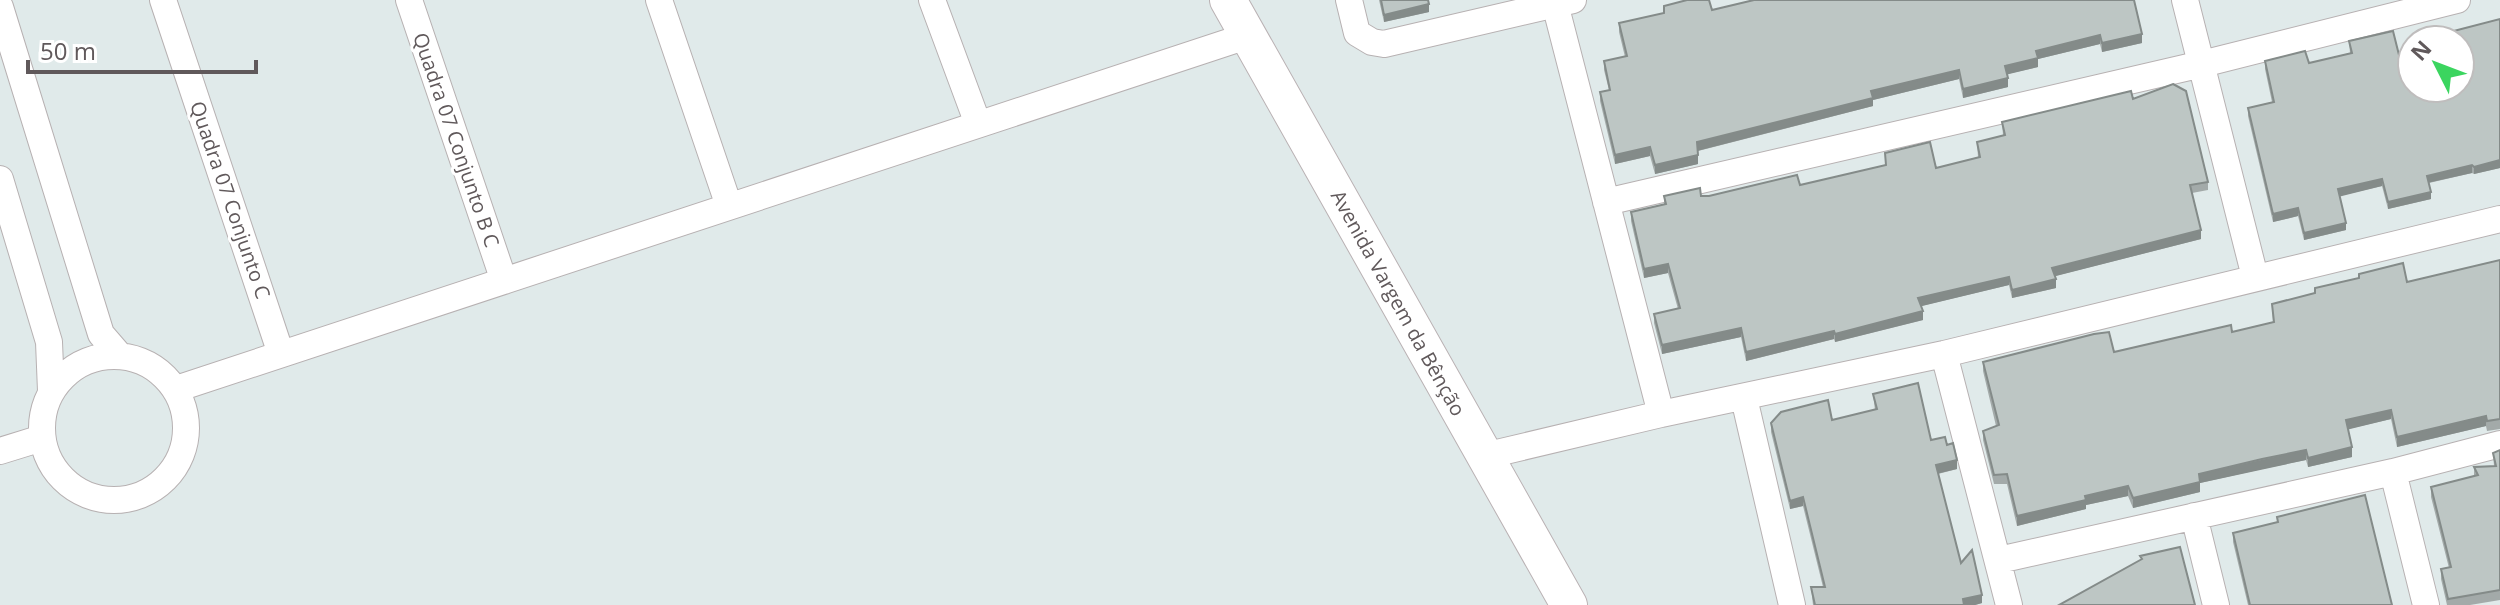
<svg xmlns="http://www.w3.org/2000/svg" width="2500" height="605" viewBox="0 0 2500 605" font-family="'Open Sans',sans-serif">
	<rect width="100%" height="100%" fill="#e0eaea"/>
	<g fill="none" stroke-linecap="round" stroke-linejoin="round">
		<g stroke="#b7b1b2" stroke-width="28">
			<path id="street" d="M163,0l118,354
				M409,0l95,281
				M659,0l70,206
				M932,0l46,124
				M1349,0l8,33 15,9 12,2 189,-44
				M1554,0l107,414
				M2185,0l70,277
				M0,7l101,327 19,22
				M0,179l49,163 2,49
				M1606,202l596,-138 255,-64
				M1944,354l65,251
				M42 428a72 72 0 1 1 144 0a72 72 0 1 1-144 0Z
				M176,389l1071,-353
				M1744,398l48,207
				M0,451l42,-13
				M1484,456l177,-42 283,-60 556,-135
				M2393,472l33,133
				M2194,516l22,89
				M1999,560l394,-88 107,-28"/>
		</g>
		<g stroke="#bab2b4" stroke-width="38">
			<path id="secondary" d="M1228,0l341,605"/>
		</g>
		<use href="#street" stroke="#fff" stroke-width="26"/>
		<use href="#secondary" stroke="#fff" stroke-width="36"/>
	</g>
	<path fill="#a3aaa9" d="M1379,0h49l1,12 -45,10z
		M2134,0l8,43 -40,9 -2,-8 -62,15v8l-31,7 1,13 -45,11 -4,-19 -86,21v6l-175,45v13l-43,10 -5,-18 -35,8 -15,-63v-9l9,-2 -5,-20v-9l21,-4 -6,-25v-9l93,-13z
		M2500,19v149l-26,6 -2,-1 -43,10 2,16 -43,10 -6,-23 -43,10 7,34 -42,10 -6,-24 -25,6 -25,-106v-8l24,-6 -7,-33v-8l44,2 41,-10 -1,-12 56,38 55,9v-48h-14v-7z
		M2133,99l75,83v8l-16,3 9,46 -146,37 1,12 -44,10 -3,-13 -88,21 2,14 -88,22 -1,-3 -88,22 -5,-24 -79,17 -8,-31v-9l24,-5 -10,-36 -24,5 -13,-57v-9l33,-8v-8h45l227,-28 42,-11 -1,-15 26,-7 -1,-13z
		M2500,260v169l-13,2 -1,-5 -89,21 -6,-28 -43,10 4,28 -44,10 -2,-7 -44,9 -62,14v9l-67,16 -5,-12 -42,9v4l-69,17 -10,-42h-13l-11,-44v-9l13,-5 -13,-55v-9l131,-10 118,-20 41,-9 -1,-19 135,-22z
		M1873,394l58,46 16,5 10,24 -19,5 23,89 21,40 -7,2h-162l-2,-18h12l-20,-81 -13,3 -19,-77v-9l61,-3 43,-10z
		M2500,450v150l-30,5h-23l-6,-26v-10l8,-1 -18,-71v-10l43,-11v-9l20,-1 -1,-13z
		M2277,517l115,88h-144l-15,-63v-9l44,-11z"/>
	<path fill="#848b89" d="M1429,4v8l-45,10v-7z
		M2142,34v9l-40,9v-9z
		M2100,35v9l-62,15v8l-33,8v-9l31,-15z
		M1959,70v9l-86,21v6l-176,45v-9l174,-51z
		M2008,78v9l-45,11v-9z
		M1650,147v9l-35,8v-9z
		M1698,155v9l-43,10v-9z
		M2500,160v8l-26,6v-7z
		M2472,165v8l-45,10v-7z
		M2382,179v7l-44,11v-8z
		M2431,192v7l-43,10v-7z
		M2298,208v8l-25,6v-8z
		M2346,223v7l-42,10v-7z
		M2201,230v9l-149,38v-9z
		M1668,264v9l-24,5v-9z
		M2009,277v8l-91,22v-9z
		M2056,279v9l-44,10v-8z
		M1923,311v9l-88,22v-8z
		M1741,328v9l-79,17v-9z
		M1834,331v8l-88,22v-9z
		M2391,410v9l-45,11v-10z
		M2486,416v10l-89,21v-10z
		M2352,447v10l-44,10v-9z
		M2306,450v10l-106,23v9l-67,16v-10l66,-24z
		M1957,460v9l-21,5v-9z
		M2128,486v10l-42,9v4l-69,17v-10l68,-20z
		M1803,497v9l-13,3v-8z
		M1982,595v8l-7,2h-12v-6z"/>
	<path fill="#bdc6c4" stroke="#848b89" stroke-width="2" d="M1381,0h47l1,4 -45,11z
		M1687,0h22l3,10 42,-10h380l8,34 -40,9 -2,-8 -64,16 2,7 -33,8 3,12 -45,11 -4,-19 -88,21 2,7 -176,44 1,13 -43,10 -5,-18 -35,8 -15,-63 10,-2 -6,-29 23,-5 -8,-33 45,-10v-7z
		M2500,19v141l-26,7 -2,-2 -45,11 4,16 -43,10 -6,-23 -44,10 8,34 -42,10 -6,-25 -25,6 -25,-106 26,-6 -9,-41 40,-10 4,12 43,-10 -3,-12 44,-10 12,48 7,-2v11h48v-48h-12l-2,-7z
		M2173,84l13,7 22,91 -18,3 11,45 -149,38 4,11 -44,11 -3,-13 -91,21 5,13 -88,23 -1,-3 -88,21 -5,-24 -79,17 -8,-31 26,-6 -12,-44 -24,5 -13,-57 35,-8 -2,-8 36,-8 1,8h8l88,-21 3,10 86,-20 -1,-12 45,-11 6,26 44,-11 -3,-15 28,-7 -3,-13 129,-31 2,8z
		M2500,260v159l-13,2 -1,-5 -89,21 -6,-27 -45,10 6,27 -44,11 -2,-8 -44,9 -63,15 1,8 -67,16 -5,-12 -43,10 1,4 -69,16 -10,-42 -13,1 -11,-44 16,-6 -16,-63 111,-28 15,-2 5,20 117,-27 1,7 42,-10 -2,-18 43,-11v-5l44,-10v-4l44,-11 4,19z
		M1918,383l13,57 14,-3 2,8 6,-2 4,17 -21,5 25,98 11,-13 10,45 -19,4 1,6h-149l-4,-18h14l-22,-90 -13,4 -19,-78 10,-11 47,-12 4,20 45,-11 -4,-15z
		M2500,450v140l-52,9 -7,-30 10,-2 -20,-80 47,-12 -4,-8 22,-1 -3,-13z
		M2365,495l27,110h-142l-17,-72 45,-11 -1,-5z
		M2180,547l15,58h-136l83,-46 -2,-3z"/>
	<g text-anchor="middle" stroke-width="6" stroke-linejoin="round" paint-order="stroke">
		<g font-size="20" fill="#60595b" stroke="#fff">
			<text transform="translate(456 140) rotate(71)" y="7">Quadra 07 Conjunto B C</text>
			<text transform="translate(230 200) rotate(71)" y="7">Quadra 07 Conjunto C</text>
			<text transform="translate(1398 303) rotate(61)" y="7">Avenida Vargem da Bênção</text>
		</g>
	</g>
	<g transform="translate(2436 64) rotate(312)"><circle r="38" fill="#ffffff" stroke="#bfbdbd" stroke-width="2"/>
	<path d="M0-6L14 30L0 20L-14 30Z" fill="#3bd55f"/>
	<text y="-12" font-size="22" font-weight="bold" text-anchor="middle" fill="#60595b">N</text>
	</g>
	<path d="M28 60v12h228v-12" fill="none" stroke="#60595b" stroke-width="4"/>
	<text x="40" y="60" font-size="24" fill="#60595b" stroke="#ffffff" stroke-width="6" paint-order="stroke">50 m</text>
</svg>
